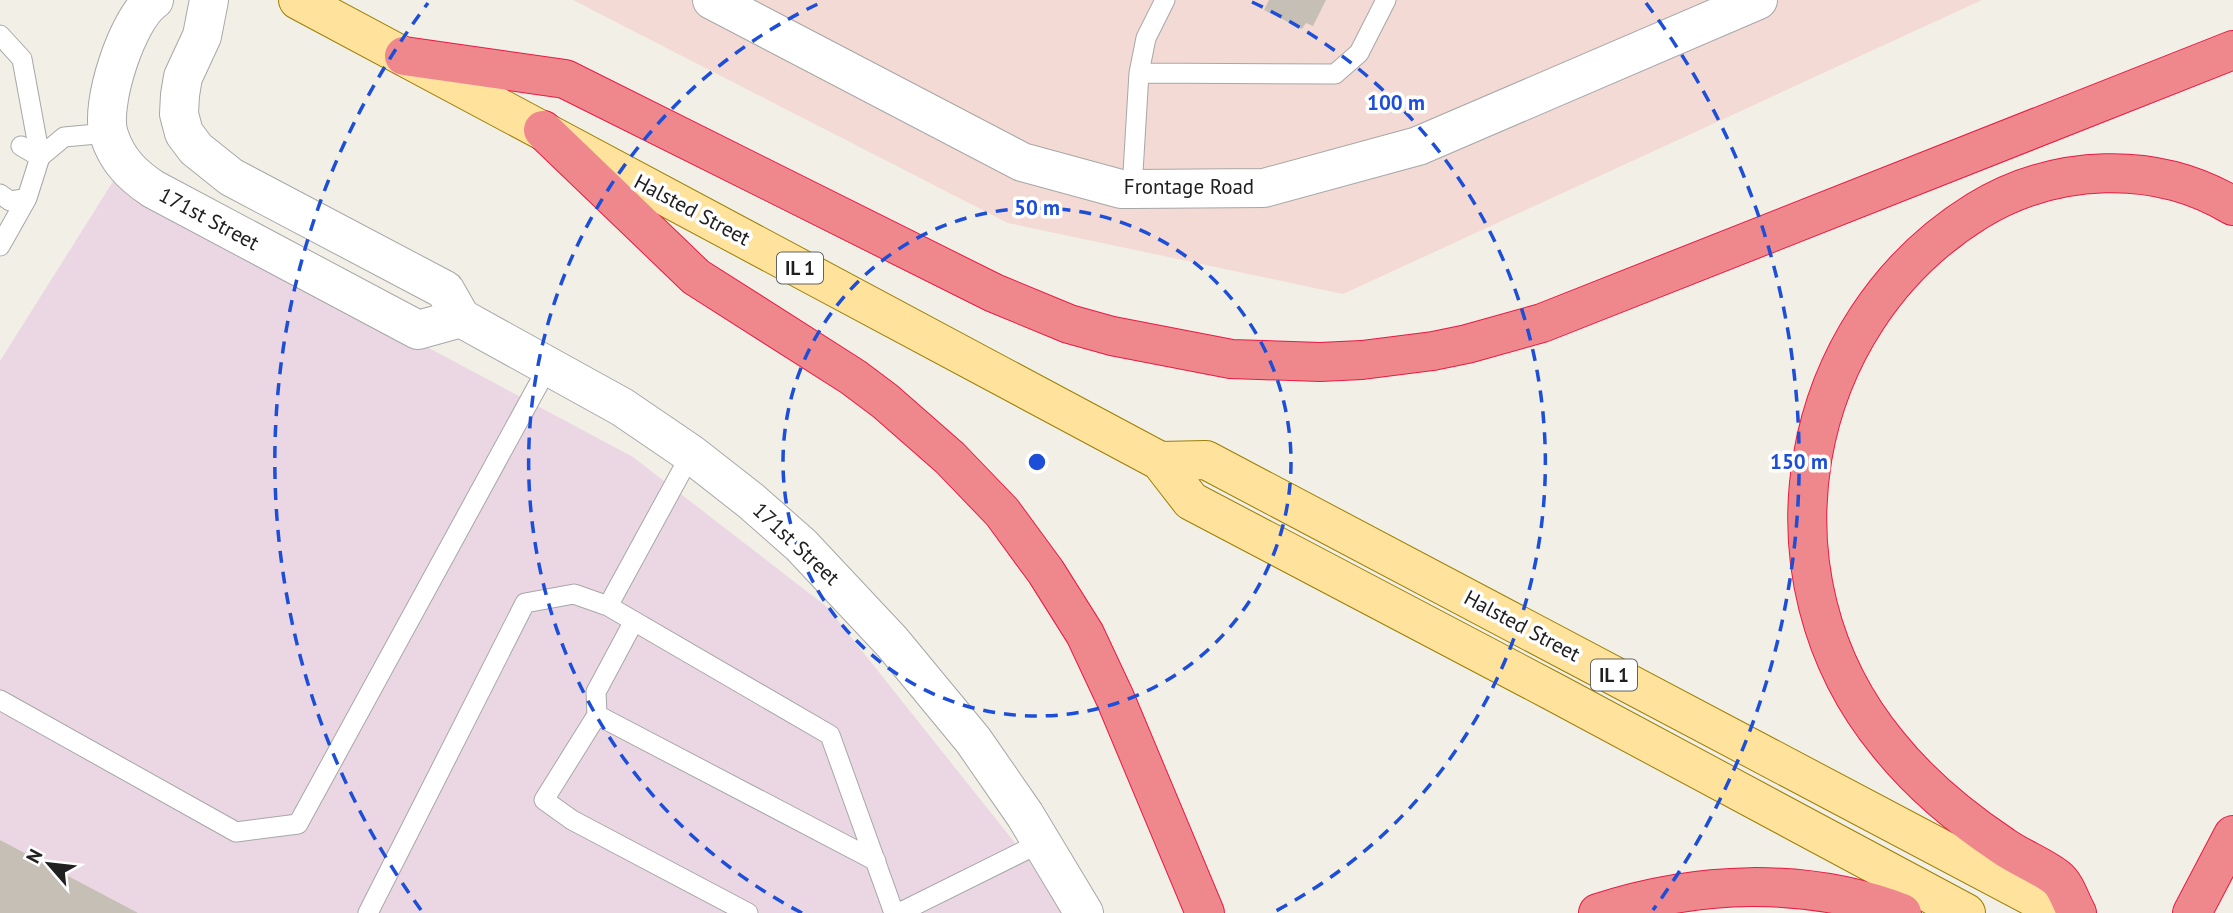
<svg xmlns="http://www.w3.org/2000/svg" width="2233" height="913" viewBox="0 0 2233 913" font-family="'PT Sans',sans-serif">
	<rect width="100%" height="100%" fill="#f1efe6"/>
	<path fill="#f3dad4" d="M573,0h1409l-639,294 -335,-71z"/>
	<path fill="#ebd7e4" d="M114,180l519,277 194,150 223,280 11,26h-1061v-552z"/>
	<path fill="#c6bfb5" d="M1269,0h57l-13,26 -7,-3 -4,6 -38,-19z
		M0,840l138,73h-138z"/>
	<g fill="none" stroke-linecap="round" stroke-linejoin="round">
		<g stroke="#a7a7a7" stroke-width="21">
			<path id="service" d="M0,35l22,24 18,98
				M1139,73l196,1 24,-21 27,-53
				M21,146l19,11
				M1132,189l7,-116 7,-35 19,-38
				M0,194l10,7 17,-3 13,-41 24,-20 44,-4
				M0,246l27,-48
				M691,454l-83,152 222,129 64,178
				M634,621l-38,71 1,23 279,146
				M0,700l236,132 62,-8 251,-459
				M597,715l-53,85 28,20 176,93
				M368,913l157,-310 49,-9 34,12
				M899,913l143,-71"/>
		</g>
		<g stroke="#a7a7a7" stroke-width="40">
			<path id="minor" d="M712,0l310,162 99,27h11l132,-1 154,-42 340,-146"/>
		</g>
		<g stroke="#a7a7a7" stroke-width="40">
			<path id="tertiary" d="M154,0c-26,17 -55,105 -45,135 8,25 23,40 44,54l265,141 43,-12
				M209,0l-7,36 -19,41 -3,18 -1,19 5,19 12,16 35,28 214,113 16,28 161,89 69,47 60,47 50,44 91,97 81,98 52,75 59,98"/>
		</g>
		<g stroke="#9c7f00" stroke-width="40">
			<path id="primary" d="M298,0l862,461 31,40 361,190 414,222
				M1160,461l46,-1 857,453"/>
		</g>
		<g stroke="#e91a43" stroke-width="40">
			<path id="motorway" d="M404,56l161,23 429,214 75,31 43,12 119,23 89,3 42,-2 71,-9 34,-7 75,-21 691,-273
				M543,130l153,147 157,100 32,24 65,57 52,54 44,60 39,62 30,64 90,215
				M1598,913c97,-32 207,-37 304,0
				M2077,913c-6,-10 -11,-28 -20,-35 -15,-12 -37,-20 -54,-32 -42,-28 -83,-62 -115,-102 -138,-167 -93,-420 89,-533 77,-47 178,-52 256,-5
				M2192,913l41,-78"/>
		</g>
		<use href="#service" stroke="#fff" stroke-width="19"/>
		<use href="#minor" stroke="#fff" stroke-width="38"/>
		<use href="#tertiary" stroke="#fff" stroke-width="38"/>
		<use href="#primary" stroke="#ffe39d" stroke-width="38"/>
		<use href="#motorway" stroke="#ee888d" stroke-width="38"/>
	</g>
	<g fill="none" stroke="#1d4ed8" stroke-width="3.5" stroke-dasharray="12 9">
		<circle cx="1037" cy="462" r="254"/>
		<path d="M802 913A508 508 0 0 1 822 2M1252 2A508 508 0 0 1 1272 913"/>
		<path d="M421 910A762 762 0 0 1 428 3M1646 3A762 762 0 0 1 1653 910"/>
	</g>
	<g text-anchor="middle" stroke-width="7" stroke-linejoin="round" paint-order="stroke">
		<g fill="#fff" stroke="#636363" stroke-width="2">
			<rect x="777" y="252.5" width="46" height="31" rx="5"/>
			<rect x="1591" y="659.5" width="46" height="31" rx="5"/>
		</g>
		<g font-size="19" font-weight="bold" fill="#202020">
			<text x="800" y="275">IL 1</text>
			<text x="1614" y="682">IL 1</text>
		</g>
		<g font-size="21" fill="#202020" stroke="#fff">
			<text x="1189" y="194">Frontage Road</text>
			<text transform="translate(692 210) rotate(28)" y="7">Halsted Street</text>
			<text transform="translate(209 219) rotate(28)" y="7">171st Street</text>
			<text transform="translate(796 544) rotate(43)" y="7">171st Street</text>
			<text transform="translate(1522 626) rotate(28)" y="7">Halsted Street</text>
		</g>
	</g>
	<circle cx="1037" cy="462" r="10" fill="#1d4ed8" stroke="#fff" stroke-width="3.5"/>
	<g font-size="21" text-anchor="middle" font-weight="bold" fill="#1d4ed8" stroke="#fff" stroke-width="7" stroke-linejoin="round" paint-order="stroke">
		<text x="1396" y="110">100 m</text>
		<text x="1037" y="215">50 m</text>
		<text x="1799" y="469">150 m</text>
	</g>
	<g transform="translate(49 864) rotate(298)" stroke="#ffffff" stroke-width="5" paint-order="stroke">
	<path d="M0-5L12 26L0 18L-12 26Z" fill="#202020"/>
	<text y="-10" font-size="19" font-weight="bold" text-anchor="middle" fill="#202020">N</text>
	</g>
</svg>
